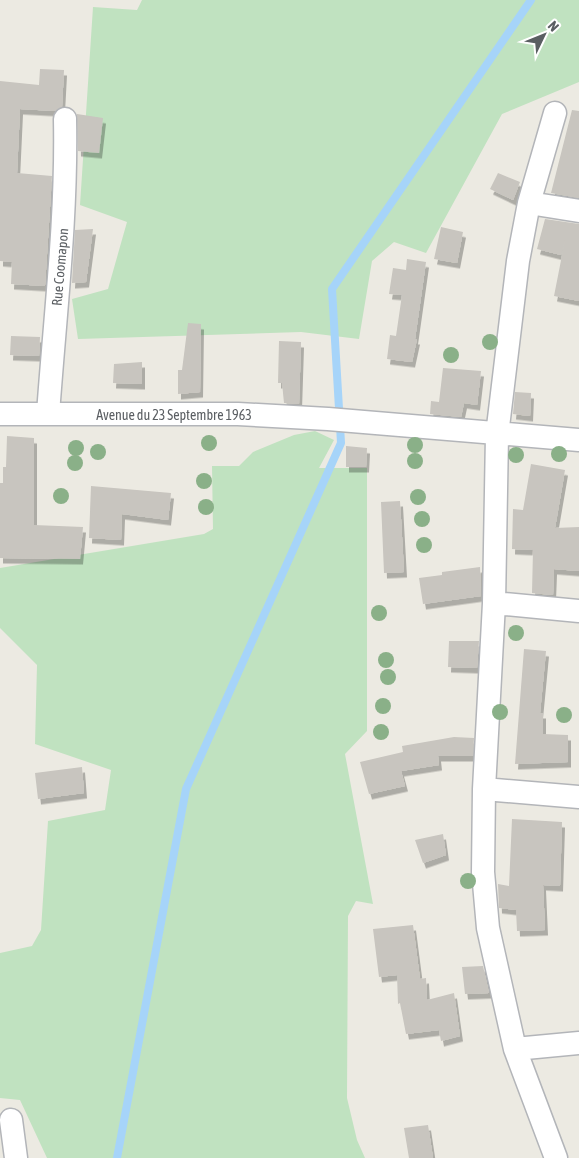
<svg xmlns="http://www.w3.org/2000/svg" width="579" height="1158" viewBox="0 0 579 1158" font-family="'Asap Condensed',sans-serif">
	<defs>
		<filter id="shadow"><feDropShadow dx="3" dy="5.5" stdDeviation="0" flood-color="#0004"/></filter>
	</defs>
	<rect width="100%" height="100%" fill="#eceae2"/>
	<path fill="#c0e2c0" d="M142,0h437v82l-77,32 -76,139 -32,-11 -22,19 -13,78 -58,-7 -223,7 -6,-40 36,-10 19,-67 -47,-17 13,-198 44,3z
		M315,431l19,9 -15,28h48v263l-22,23 28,150 -17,-3 -8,15 -1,182 10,42 8,18h-318l-27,-58 -20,-2v-145l32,-7 9,-16 7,-109 57,-11 6,-40 -76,-26 2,-79 -37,-37v-60l204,-34 9,-5 -1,-63h27l14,-14 41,-17z"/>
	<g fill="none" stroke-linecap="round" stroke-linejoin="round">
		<path stroke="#a6d4f9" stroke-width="8" d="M117,1158l69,-369 155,-346 -9,-154 199,-289"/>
	</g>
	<path fill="#c8c5bf" filter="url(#shadow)" d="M40,69l24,1 -2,37 -7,4 -35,-2 -3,64 35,3 -7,110 -34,-2 1,-22 -12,-1v-180l39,4z
		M572,110l7,1v87l-28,-5z
		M77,114l26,4 -4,35 -21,-2z
		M498,173l22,9 -7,18 -23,-11z
		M545,219l34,5v77l-25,-5 11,-56 -4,15 -24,-6z
		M441,227l22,5 -6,31 -23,-4z
		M93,229l-7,53 -14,1 3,-53z
		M407,259l19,3 -11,77h2l-5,23 -25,-3 3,-24 6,1 6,-41 -13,-1 4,-26 13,2z
		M188,323l13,1 -1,68 -22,2v-24h4z
		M11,336l29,1 -1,19 -29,-1z
		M279,341l22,1 -2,62 -15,-1 -2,-20h-4z
		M142,362v22l-29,-1 1,-19z
		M443,368l38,3 -4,34 -13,-2 -3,14 -31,-3 1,-13 8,1z
		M515,392l16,1 -1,23 -17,-2z
		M7,436l27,2v87l49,2 -3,32 -80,-1v-75h3v-16h3z
		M346,446l21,2 -1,19h-20z
		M531,464l34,6 -10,58 24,-1v44l-25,-2 -1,26 -21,-2 1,-43 -21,-1 1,-40 10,1z
		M91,486l80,7 -3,27 -46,-6 -1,26 -32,-2z
		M400,501l4,71 -20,1 -3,-71z
		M480,567l1,29 -58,8 -4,-26 23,-3v-3z
		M449,641h30l-2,27 -29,-1z
		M524,649l22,2 -6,62h3v21l25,1v27l-53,2z
		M454,737l20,1 -1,18h-35l1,9 -38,6 4,15 -36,8 -9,-32 43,-10 -1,-6z
		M82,767l2,26 -46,6 -3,-26z
		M512,819l50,3 -2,64 -17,-1 2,45 -28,1 -1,-21 -17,-2 -1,-24 11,2z
		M443,834l3,21 -23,8 -8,-23z
		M413,925l7,54 6,-1 1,22 27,-7 6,43 -19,5 -2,-11 -33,4 -6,-31 -2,1 -1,-29 -18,2 -6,-48z
		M483,966l6,27 -24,1 -3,-27z
		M428,1125l5,33h-24l-5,-30z"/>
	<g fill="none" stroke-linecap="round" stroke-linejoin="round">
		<g stroke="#b3b5b9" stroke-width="25">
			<path id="minor" d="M555,113l-26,90 -11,58 -21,174 -3,168 -10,186 -1,83 5,56 27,121 41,109
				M529,203l50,8
				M0,414h238l90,5 251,21
				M48,414c7,-99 19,-196 17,-295
				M494,603l85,8
				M484,789l95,8
				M515,1049l64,-6
				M11,1120l5,38"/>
		</g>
		<use href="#minor" stroke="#fff" stroke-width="22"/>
	</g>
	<g fill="#8ab088">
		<circle cx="490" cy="342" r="8"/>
		<circle cx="451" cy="355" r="8"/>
		<circle cx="209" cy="443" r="8"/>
		<circle cx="415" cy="445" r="8"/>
		<circle cx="76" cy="448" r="8"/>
		<circle cx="98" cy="452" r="8"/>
		<circle cx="559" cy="454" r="8"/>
		<circle cx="516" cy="455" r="8"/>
		<circle cx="415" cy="461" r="8"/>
		<circle cx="75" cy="463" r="8"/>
		<circle cx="204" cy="481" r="8"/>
		<circle cx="61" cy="496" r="8"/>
		<circle cx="418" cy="497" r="8"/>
		<circle cx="206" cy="507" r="8"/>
		<circle cx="422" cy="519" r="8"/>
		<circle cx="424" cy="545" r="8"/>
		<circle cx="379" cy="613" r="8"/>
		<circle cx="516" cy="633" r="8"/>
		<circle cx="386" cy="660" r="8"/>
		<circle cx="388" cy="677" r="8"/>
		<circle cx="383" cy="706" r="8"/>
		<circle cx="500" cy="712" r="8"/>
		<circle cx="564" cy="715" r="8"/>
		<circle cx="381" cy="732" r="8"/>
		<circle cx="468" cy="881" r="8"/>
	</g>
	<g text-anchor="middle" stroke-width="4" stroke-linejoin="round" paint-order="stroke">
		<g font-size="14" fill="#5a5e62" stroke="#fff">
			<text transform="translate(60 267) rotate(-85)" y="5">Rue Coomapon</text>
			<text x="174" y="420">Avenue du 23 Septembre 1963</text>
		</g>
	</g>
	<g transform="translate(544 35) rotate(47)" stroke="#ffffff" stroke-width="4" paint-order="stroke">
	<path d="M0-4L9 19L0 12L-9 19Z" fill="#5a5e62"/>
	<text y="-8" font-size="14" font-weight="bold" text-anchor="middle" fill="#5a5e62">N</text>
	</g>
</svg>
